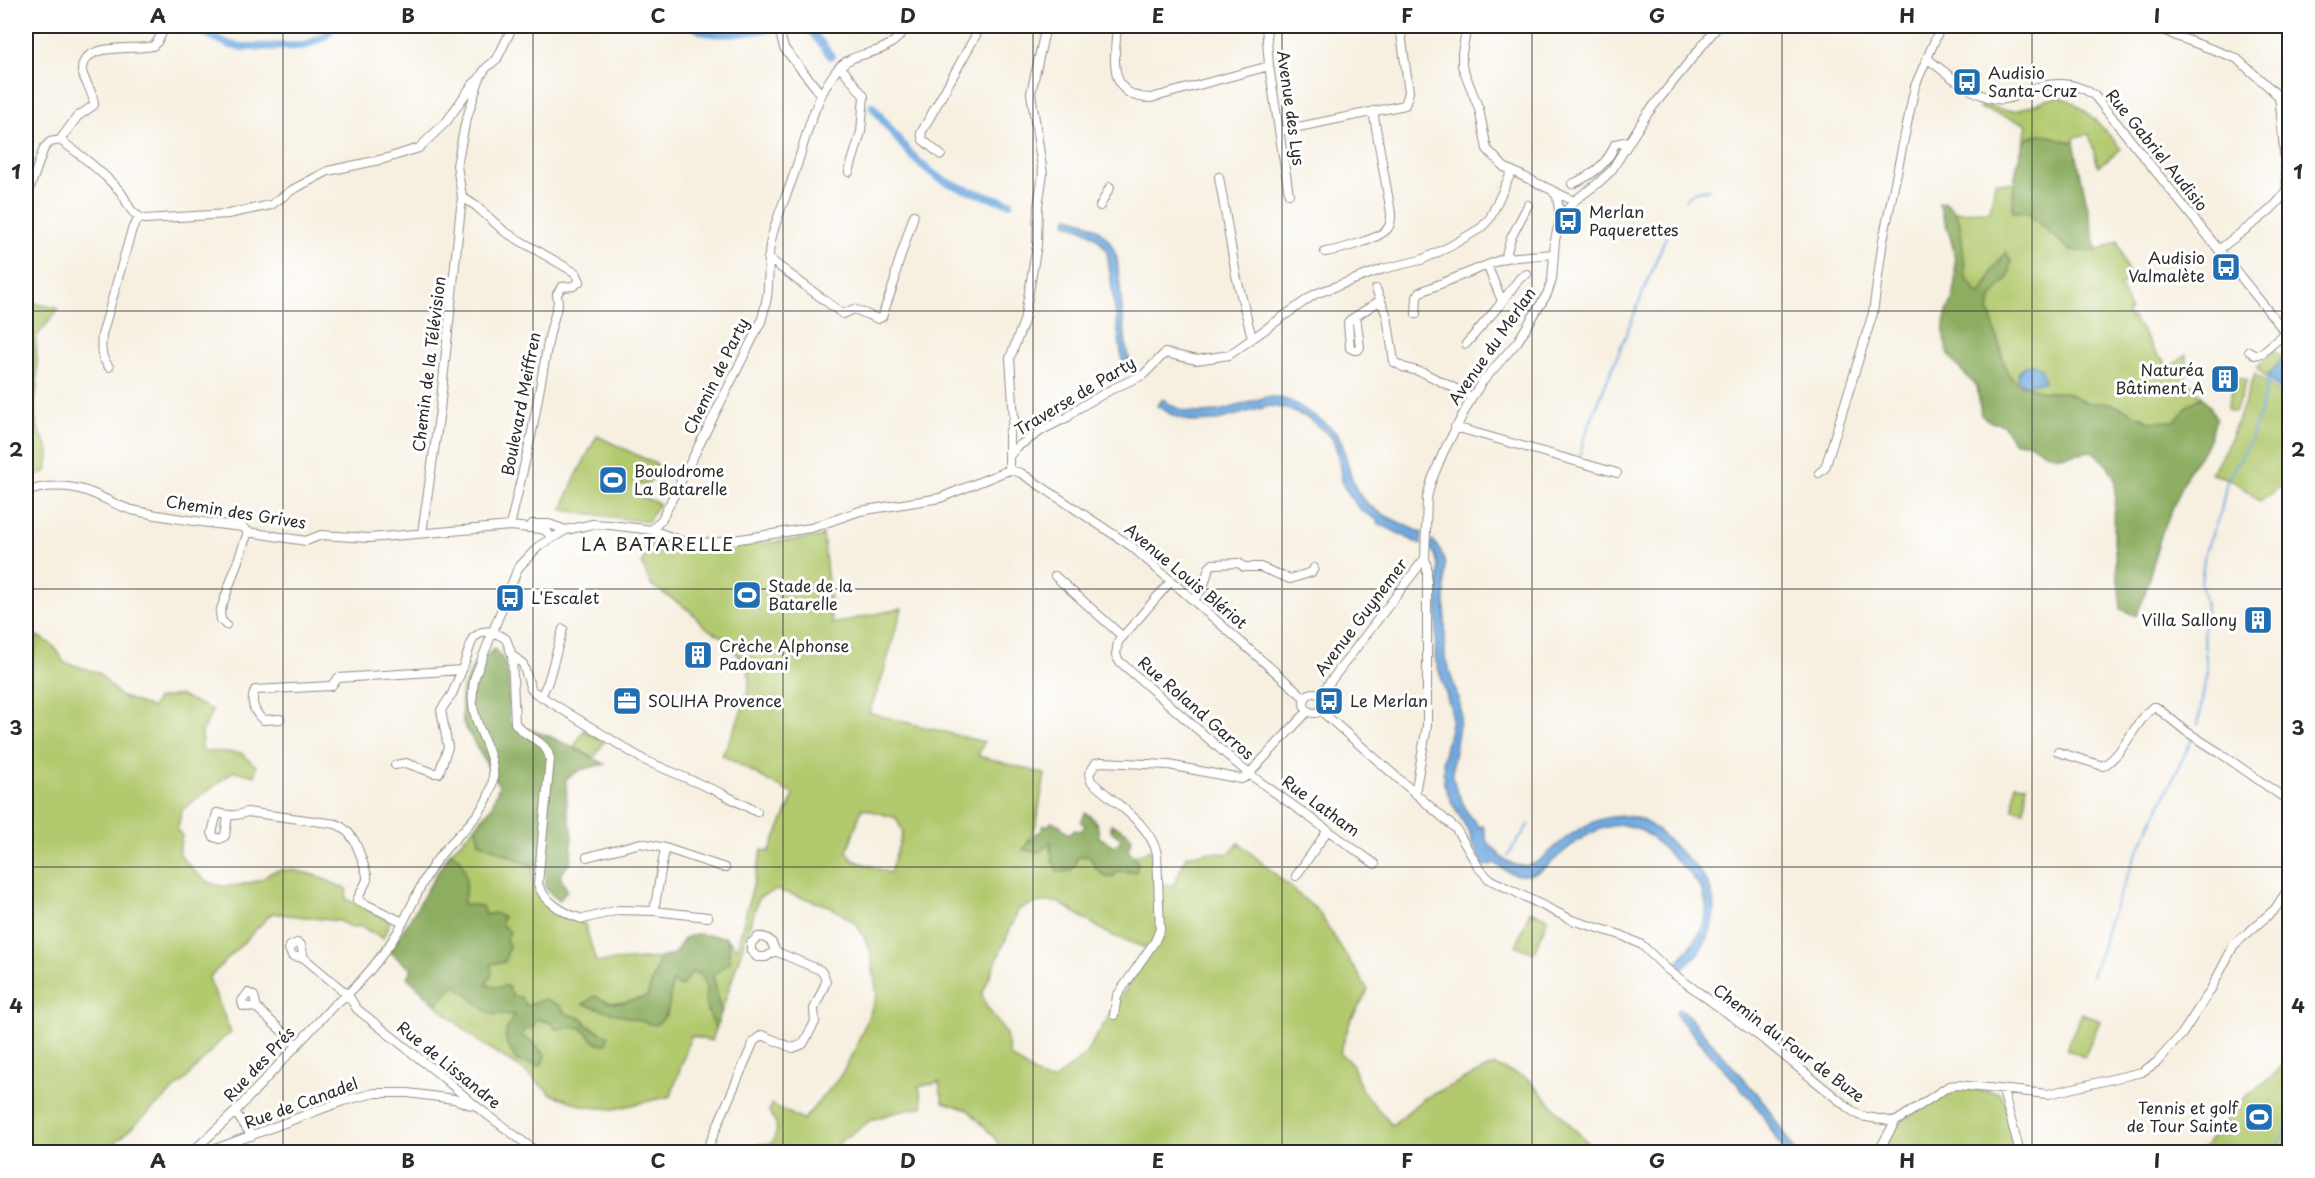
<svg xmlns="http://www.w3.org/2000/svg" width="2315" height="1178" viewBox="0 0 2315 1178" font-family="'Playpen Sans',sans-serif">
	<rect width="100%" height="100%" fill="#fff"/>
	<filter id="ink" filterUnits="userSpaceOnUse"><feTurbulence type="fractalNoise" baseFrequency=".0167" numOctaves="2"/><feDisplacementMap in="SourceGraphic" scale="12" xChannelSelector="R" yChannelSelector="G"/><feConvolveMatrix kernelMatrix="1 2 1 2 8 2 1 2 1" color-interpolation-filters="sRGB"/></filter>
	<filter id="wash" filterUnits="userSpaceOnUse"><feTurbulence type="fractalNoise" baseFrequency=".008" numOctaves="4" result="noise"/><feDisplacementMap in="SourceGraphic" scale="24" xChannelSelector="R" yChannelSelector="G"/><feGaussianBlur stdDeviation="1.35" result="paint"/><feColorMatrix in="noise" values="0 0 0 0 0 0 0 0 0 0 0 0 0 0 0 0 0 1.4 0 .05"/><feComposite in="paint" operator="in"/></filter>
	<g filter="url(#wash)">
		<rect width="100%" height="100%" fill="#f7f0e1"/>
		<path fill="#b2c96e" stroke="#6e7a4c" stroke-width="1.5" fill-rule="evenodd" d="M2060,97c22,5 47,35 61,52l-23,17 -9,-32 -15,3v6l-32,-9 -15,4 -4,7 4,-21 -48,-16 5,-3c11,3 23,7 34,5 15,-4 26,-12 42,-13z
			M1995,182l19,1 -1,13 13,16 45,39h26l21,-10 11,36 -4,3 1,4 -6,2 10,24 -3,3 3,6 3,-1 23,35 14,15 16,-13 2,11 -3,11 17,20 -13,8 -14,16 -23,1 -42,-19h-23l-22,-11h-20l-26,-8 -12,-11 -18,-63 2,-12 18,-22 2,-14 -5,-10c-11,15 -17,29 -27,44l-13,-19 -6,-53 -5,-12 35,-1z
			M26,301l33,8 -23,28c0,16 2,33 1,48 -1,11 -4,21 -2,33 3,25 21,21 11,54l-15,5 -5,-4z
			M2273,350l10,8 -17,20 -9,-10z
			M2255,374l35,27 -1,79 -29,22c-16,-15 -27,-24 -49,-28l18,-32z
			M2236,377l11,3 -12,32 -8,-3z
			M597,436l69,33 -23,17 -4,-3 -5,12 25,8 -11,19 -86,-12 11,-28z
			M823,534l9,90 70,-16 -20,70 -13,35 115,29 -6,14 67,18 -9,51 -12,25 27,-8 -1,9 25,15 2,-9 12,-1 7,12 20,3 16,-14 19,-8 4,35 19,1 12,-29 22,-4 20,2 11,-11 79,68 50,79 -18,32 -10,31 13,13 9,25 30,34 31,-26 71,-34 34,14 65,70 1,3h-591l-8,-14 -27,-28 -25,-8 -4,-20 -20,5 4,20 -30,6 -22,7 -44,32h-70v-7l15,-2c7,-13 6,-20 -3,-31l2,-8 32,16 36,-42 17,-31 21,-52 -7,-46 -14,-26 -27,-17 -52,-16 -18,7 -47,144 -21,-5 -20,60 -57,13 -27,-2 -36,-13 -29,-25 -44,-28 -42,-36 19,-21 35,29 24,1 3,47 24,5 4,-11 -14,-14 -11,-5 5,-8 12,-9 15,4 3,6 25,-2 18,17 11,-8 -23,-11 -2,-6 -17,-5 -7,-8 -15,-7 -19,8 -13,-11 -27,-12 5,-20 15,-25 -6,-15 3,-7 -18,-2 -22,-11 -7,-49 -6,-2 26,-27 3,16 54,25c-4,36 23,44 52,57l11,38 64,-4 -13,39 -24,6h-39l83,12 5,-33 19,-9 10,1 6,12c-3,9 0,17 0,26h14l-8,-37 16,-31 -4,-7 12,11 25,-98 7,2 25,-57 -72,-40c8,-15 31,-65 27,-81 -3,-11 -10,-19 -19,-27l5,-2 -30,-18 -16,-17 -38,-25 -9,-21 7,-26 38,11h24l109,-12zM862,808l34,10 7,14 -13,41 -37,-13 -6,-8zM1039,902h19l51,32 42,16 -67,106 -30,24h-10l-34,-24 -4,-22 -20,-29 -4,-11 37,-85z
			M37,636c14,7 21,12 26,26l36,11 21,23 32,12 5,-9 22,-4 34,15 -11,21v20l39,2 15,13 -1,10 -21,-5 -52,39 -5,20 5,5 -3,18c25,32 38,41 80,27 6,-1 10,-8 16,-9 25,-5 50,9 72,18l-1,10 44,22 -7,17 -25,-12 -5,2 -14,-7 -67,-8 -63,65 22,55 -10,7 -35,39 -81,73h-79v-445z
			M584,730l20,12 -10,16 -20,-11z
			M2015,784l12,1 -3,26 -11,-2z
			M1530,911l18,7 -14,35 -18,-7z
			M2082,1013l18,8 -16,36 -18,-8z
			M2289,1057v95h-89l44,-54 32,-25z
			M1952,1088l46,4 5,5 14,55h-136l13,-23 10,-9z"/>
		<path fill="#8dad61" stroke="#5c6c46" stroke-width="1.5" d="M2042,134l32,9 23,108h-26l-45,-39h-13c0,-24 2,-54 14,-74z
			M1945,202l10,10 5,12 6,53 13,18 11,-15 2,-9 14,-19 5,10 -2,14 -18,22 -2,12 18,63 12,11 26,8h20l22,11h23l42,19 23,-1 14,-16 13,-8 8,9 6,13 -10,28 -17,23 -28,65 -18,65 -7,16 -15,-7 -7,-67 1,-63 -8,-15 -15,-13 -31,5 -16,-3 -17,-11h-15l-9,-17 -13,-3 -10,-7 -4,-29c-22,-19 -40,-39 -31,-71 1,-6 6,-11 7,-17 3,-10 2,-26 2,-37 -1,-20 -11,-39 -16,-58z
			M494,649c20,17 14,48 15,73l42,15 54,27 -25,6 -14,9 1,30 5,21 -1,31 -11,15 7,14 -8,11 -14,-13 1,-16 -67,-30 -3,-16 15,-18 8,-22 -36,-63 -2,-29 11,-26z
			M1085,813c11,6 13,11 14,24l15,9 7,-5 -1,-3 -9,-7v-7l14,7 7,6 -4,12 10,14 -2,9 -19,-1 -3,5 -7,2 -11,-10 -7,-12 -12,1 -2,9 -5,5 -12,1 -6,-12 -1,-18 -12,10 -16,-2 13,-17 5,-1 3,-7h6l1,-3 9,3 8,9 7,-4 6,1 4,-5 -4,-4z
			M450,853c20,6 17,35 13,51l19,2 3,9 9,-2 9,4 -2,7 9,8 -4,7 3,6 -4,17 -14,2 1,10 -6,10 8,3 14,-1 5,10 8,1 5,9 19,-7 15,7 7,8 17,5 2,6 23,11 -3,8h-8l-18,-17 -25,2 -3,-6 -15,-4 -4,9 -8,1 -4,7 10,5 14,14 -4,11 -24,-5c-13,-21 -16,-24 -3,-46l-24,-1 -35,-30 -19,21 -29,-28 5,-7 -23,-19c23,-31 39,-66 61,-98z
			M697,934l28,3 4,7 1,18 -17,13 8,37 -5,17c-7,-13 -14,-29 -9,-43l-6,-12 -10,-1 -10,14 -9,-5c-2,15 -1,37 -18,43l-71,-21 12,-8c24,14 28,4 52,1l13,-39 13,-3 12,-17z"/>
		<path fill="#6ea9df" stroke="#4c6a85" stroke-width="1.5" d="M1067,217c25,4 44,18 50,42l10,95 8,15 -5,4 -7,-11 -2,-9 -14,-101c-9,-18 -23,-23 -41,-29z
			M2283,358l6,5v34l-23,-19z
			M2033,364l8,5 3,13 -22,2 -4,-5c0,-10 5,-14 15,-15z
			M1266,397c17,-1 29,5 42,15 9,6 19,11 26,19 15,16 11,46 28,67 14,17 41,25 60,35l-1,12 -43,-22 1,-2 -17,-10 -10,-11 -9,-15 -6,-34 -5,-13 -24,-20 -21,-9 -17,-3 -56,15 -21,1 -19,-6 -17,-10 6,-7c32,27 68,8 103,-2z
			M1432,540l9,11 4,13v94l12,36 4,20 -8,48v15l3,12 15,30h3l4,8 5,-1 4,16 12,11 -1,2c8,5 15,11 25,11 15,0 26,-15 38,-24 20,-16 45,-30 71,-25 19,4 32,19 45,32 9,9 21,18 28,30 20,32 4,72 -26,91l-4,-2 2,-6c16,-19 38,-41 26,-68 -7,-18 -24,-30 -38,-44 -8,-7 -15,-16 -25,-20 -27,-14 -59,7 -79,24 -11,9 -20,20 -35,21 -13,2 -23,-6 -33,-13l-2,3 -8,1 -13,-28 2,-1 -20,-34 -8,-19 -1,-24 8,-37v-13l-16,-52 4,-89 -4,-15 -6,-7z
			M1678,1009l6,2 79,90 33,51h-11l-29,-47 -79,-89 -1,-5z"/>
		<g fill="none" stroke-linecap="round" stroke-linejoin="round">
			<path stroke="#6ea9df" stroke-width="2" d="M2283,26l7,2
				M1685,199l12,-8 12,-2
				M1580,455l5,-20 84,-206
				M2198,725l9,-54 -4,-41 3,-23 -5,-25 4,-30 16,-41 6,-31 20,-33 12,-31 9,-37
				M1508,855l21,-31
				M2092,976l11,-31 5,-21 25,-62 59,-123
				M2276,1152l14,-35"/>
			<path stroke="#6ea9df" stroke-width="8" d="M191,26l39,19 13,2 61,-1 21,-10 9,-10
				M693,26c21,16 64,3 90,0
				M802,26l10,6 19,24
				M872,106c21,26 41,58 71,74 21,11 45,16 67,23"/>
		</g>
	</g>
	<g filter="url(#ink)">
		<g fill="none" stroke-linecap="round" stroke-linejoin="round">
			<g stroke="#918e86" stroke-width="10">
				<path id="minor" d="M778,26l6,22 37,46
					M1117,26c-2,30 -11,72 34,72l118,-32
					M1266,26l3,40 20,128
					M1467,26l-5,27v13l17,43 8,40 17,18 70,34
					M2157,26l19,10 60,22 35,31 7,7 2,7 7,84c-7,23 -50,46 -68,63
					M1928,59c19,15 43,36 68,40 12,2 21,-4 31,-8 23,-10 47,-10 67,4l196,243
					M840,66l24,30 -3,36 -12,40
					M1279,131l126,-26 4,-13 -9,-66
					M60,140l17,-23 17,-12c0,-14 -11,-24 -12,-35 0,-29 53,-19 71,-24l4,-4 9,-16
					M941,155l-18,-15 -2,-7 60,-107
					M1219,177l17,98 16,63
					M1572,184c19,-8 36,-20 43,-40l14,-3
					M1554,193l3,3 3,23
					M26,199l18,-51 6,-6 10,-2c20,14 41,31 58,49 12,12 7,23 27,30l83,-5 43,-9 21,-15 36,-19 56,-12 35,-11 28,-27 25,-36 8,-7
					M1100,206l10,-19
					M1325,252c14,-2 55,-13 63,-24 3,-5 3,-9 3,-15l-18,-102
					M768,258l75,56 11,-5 24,10 4,-2 13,-37 1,-9 18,-56
					M1505,258l6,-20 17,-33
					M1487,265l15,36
					M1376,289l11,27 7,46 9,5 21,6 48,24
					M1416,314l1,-17 3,-5 85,-34 48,-4
					M1356,316l4,31 -2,3h-4l-4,-2 -2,-26 2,-2 31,-20
					M1466,344l32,-37 22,-29 7,-4
					M2249,351l6,4 7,-2 27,-23
					M109,367c-9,-11 -8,-18 -7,-32l30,-106 8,-12
					M1455,427l162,46
					M1010,455l7,-8 27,-18 24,-12 9,-8 35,-20 31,-14 22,-22 32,7 32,-5 86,-61 68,-25 38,-9 28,-13 32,-19 9,-10 22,-47
					M1009,470v-36l5,-15 -4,-61 14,-37 13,-76 1,-39 5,-32 -12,-81 15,-67
					M1819,473l6,-5 48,-155 10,-73 32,-154 26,-60
					M26,493c15,-9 46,-8 63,-1 14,5 28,14 43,18 36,8 74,13 111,17l5,5 58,9 15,-6 48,3 141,-12 30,3 5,1 7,8
					M532,524h17l17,6
					M510,526l22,-94 17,-95 9,-34 -1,-9 5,-7 12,-1 6,-5 -4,-8 -71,-41 -29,-26 -14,-9 -5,-32 8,-41 15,-47 6,-9 11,-9 16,-33
					M652,530l10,-11 99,-197c3,-12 7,-23 7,-36 1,-13 0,-27 2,-41 4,-22 14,-43 22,-65 13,-36 20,-78 44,-109 19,-25 49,-9 71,-45
					M422,533l18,-123 22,-213
					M1055,576l67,60
					M1171,581l-53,61 -2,13 3,6 130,113 126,90
					M1194,600l9,-12 6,-20 4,-4 26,-1 5,4h16l30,12 22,-7 2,-4
					M226,625l-5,-5 -1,-8 28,-80
					M512,655l3,68c11,17 30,14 35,36l-12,125c5,17 28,31 45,35l36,-9 35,1 54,6
					M1304 703a10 10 0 1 1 20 0a10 10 0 1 1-20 0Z
					M1320,695l105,-137
					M541,696l7,-14 15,-53
					M1321,711l135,118 23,39 10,11 83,41 49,15 21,10 26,25 99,72 84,68 10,6 34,6 54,-36 9,-1 90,9 94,-22 15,-10 25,-28 28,-43 24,-46 41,-36 15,-23
					M280,719l-17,1c-9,-8 -13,-18 -8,-30l76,-4 7,-8 124,-8 11,-32 9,-6 10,-1 14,8 6,16 11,9 8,25 3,3 110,68 77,33 36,19
					M2058,752l45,14c22,-13 31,-43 50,-59h3l31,25 33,21 70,49
					M395,765l11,-2 28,10h5l9,-26 -7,-37 11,-16 10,-24
					M1415,793l12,-67v-159l-2,-9 2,-60 4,-16 12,-29 29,-56 11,-16 35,-40 29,-47 5,-14 3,-40 5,-21 14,-18 23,-17 14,-13 36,-57 71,-88
					M228,815l-3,21 -5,3 -6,-2 -2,-4 5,-20c12,2 19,4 30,-1l89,12c20,8 24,31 31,51v5l-10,20 46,22
					M587,857l54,-14 24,5 60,20
					M1296,876l32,-46
					M654,911l11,-63
					M304,958l-12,-2 -3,-7 1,-3 7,-3 4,2 3,13 44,37 9,14 82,65 38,33 60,45
					M257,1008l-3,-12 -6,-3 -6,8 1,5 14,2 40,37
					M1114,1015l3,-19 38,-55 5,-12 -3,-76c-9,-32 -43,-50 -66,-72l-2,-7 7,-11 5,-1 68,3 72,14 5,-2 62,-66
					M2003,1091l17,61
					M235,1112l17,24
					M192,1152l43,-40 99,-107c23,-16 48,-48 63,-72 14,-23 23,-50 39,-72 18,-26 49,-44 56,-76 6,-24 -11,-47 -17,-70 -4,-12 -2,-24 -1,-36l44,-111 21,-22 27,-16 27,-6 17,1 42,5 30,11 32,2 97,-15 49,-17 80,-13 69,-28 12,3 110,73 174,152
					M207,1152l136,-51 32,-8h33l46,6 17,6
					M706,1152l48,-111 8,-6 31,13 10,-4 12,-22 -1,-13 12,-27 -2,-7 -4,-5 -45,-19 -9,6h-9l-6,-6v-8l7,-6c10,-1 15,5 17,14
					M1878,1152l17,-30"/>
			</g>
			<use href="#minor" stroke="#fff" stroke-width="8"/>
		</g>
	</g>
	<path fill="none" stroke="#2b2b2b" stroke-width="1.5" stroke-opacity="0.55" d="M283,26v1126M533,26v1126M783,26v1126M1033,26v1126M1282,26v1126M1532,26v1126M1782,26v1126M2032,26v1126M26,311h2264M26,589h2264M26,867h2264"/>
	<defs>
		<g id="bus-square" transform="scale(1.5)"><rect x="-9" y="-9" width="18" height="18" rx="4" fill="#1f6fb2" stroke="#fff"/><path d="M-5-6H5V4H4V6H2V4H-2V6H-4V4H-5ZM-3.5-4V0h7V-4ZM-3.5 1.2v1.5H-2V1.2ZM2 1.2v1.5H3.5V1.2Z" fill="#fff"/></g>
		<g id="building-square" transform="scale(1.5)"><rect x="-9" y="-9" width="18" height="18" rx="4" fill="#1f6fb2" stroke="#fff"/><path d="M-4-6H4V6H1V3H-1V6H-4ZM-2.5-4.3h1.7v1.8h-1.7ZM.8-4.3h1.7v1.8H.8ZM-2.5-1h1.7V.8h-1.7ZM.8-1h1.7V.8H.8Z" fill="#fff"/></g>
		<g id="stadium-square" transform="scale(1.5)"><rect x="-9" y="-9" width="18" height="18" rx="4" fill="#1f6fb2" stroke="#fff"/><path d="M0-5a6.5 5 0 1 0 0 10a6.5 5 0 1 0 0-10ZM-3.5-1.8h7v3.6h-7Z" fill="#fff"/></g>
		<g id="office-square" transform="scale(1.5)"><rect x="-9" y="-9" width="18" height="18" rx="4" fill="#1f6fb2" stroke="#fff"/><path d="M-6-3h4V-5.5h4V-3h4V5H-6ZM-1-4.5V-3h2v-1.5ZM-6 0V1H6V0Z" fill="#fff"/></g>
	</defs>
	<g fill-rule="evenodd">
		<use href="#bus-square" x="1967" y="82"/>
		<use href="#bus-square" x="1568" y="221"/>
		<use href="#bus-square" x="2226" y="267"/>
		<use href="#building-square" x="2225" y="379"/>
		<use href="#stadium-square" x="613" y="480"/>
		<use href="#stadium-square" x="747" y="595"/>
		<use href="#bus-square" x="510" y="598"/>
		<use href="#building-square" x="2258" y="620"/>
		<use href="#building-square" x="698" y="655"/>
		<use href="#office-square" x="627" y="701"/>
		<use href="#bus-square" x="1329" y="701"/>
		<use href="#stadium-square" x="2259" y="1117"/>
	</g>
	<g text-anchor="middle" stroke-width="6" stroke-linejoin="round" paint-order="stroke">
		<g font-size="16" fill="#2b2b2b" stroke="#fff" text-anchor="start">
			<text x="1988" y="79">Audisio<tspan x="1988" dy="18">Santa-Cruz</tspan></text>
			<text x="1589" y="218">Merlan<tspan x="1589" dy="18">Paquerettes</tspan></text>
			<text x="2205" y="264" text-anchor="end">Audisio<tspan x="2205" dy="18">Valmalète</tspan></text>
			<text x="2204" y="376" text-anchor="end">Naturéa<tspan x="2204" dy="18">Bâtiment A</tspan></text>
			<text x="634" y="477">Boulodrome<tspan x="634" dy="18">La Batarelle</tspan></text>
			<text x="768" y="592">Stade de la<tspan x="768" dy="18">Batarelle</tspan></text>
			<text x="531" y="604">L'Escalet</text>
			<text x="2237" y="626" text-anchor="end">Villa Sallony</text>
			<text x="719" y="652">Crèche Alphonse<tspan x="719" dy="18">Padovani</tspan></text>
			<text x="648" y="707">SOLIHA Provence</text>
			<text x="1350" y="707">Le Merlan</text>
			<text x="2238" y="1114" text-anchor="end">Tennis et golf<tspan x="2238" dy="18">de Tour Sainte</tspan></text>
		</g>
		<g font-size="16" fill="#2b2b2b" stroke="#fff">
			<text transform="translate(1291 108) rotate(82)" y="6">Avenue des Lys</text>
			<text transform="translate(2157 150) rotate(51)" y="6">Rue Gabriel Audisio</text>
			<text transform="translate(1492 346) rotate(-55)" y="6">Avenue du Merlan</text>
			<text transform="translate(429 364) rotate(-83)" y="6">Chemin de la Télévision</text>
			<text transform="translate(716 376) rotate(-64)" y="6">Chemin de Party</text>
			<text transform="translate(1075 396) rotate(-31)" y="6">Traverse de Party</text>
			<text transform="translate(521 404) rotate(-79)" y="6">Boulevard Meiffren</text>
			<text transform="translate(236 512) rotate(9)" y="6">Chemin des Grives</text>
			<text transform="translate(1186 576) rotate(40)" y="6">Avenue Louis Blériot</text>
			<text transform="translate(1361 617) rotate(-53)" y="6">Avenue Guynemer</text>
			<text transform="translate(1196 708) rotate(41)" y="6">Rue Roland Garros</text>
			<text transform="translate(1321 806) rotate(36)" y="6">Rue Latham</text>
			<text transform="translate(1789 1043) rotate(37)" y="6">Chemin du Four de Buze</text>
			<text transform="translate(259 1064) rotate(-47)" y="6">Rue des Prés</text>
			<text transform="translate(449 1065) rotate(39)" y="6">Rue de Lissandre</text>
			<text transform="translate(301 1103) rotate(-20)" y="6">Rue de Canadel</text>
		</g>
		<g font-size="18" letter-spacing="1.5" fill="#2b2b2b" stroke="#fff">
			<text x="658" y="551">LA BATARELLE</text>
		</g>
	</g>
	<rect width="2315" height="1178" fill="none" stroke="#fff" stroke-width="66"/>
	<rect x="33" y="33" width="2249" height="1112" fill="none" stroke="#2b2b2b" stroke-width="2"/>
	<g font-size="20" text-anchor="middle" font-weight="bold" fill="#2b2b2b">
		<text x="158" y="23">A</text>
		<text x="408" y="23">B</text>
		<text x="658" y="23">C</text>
		<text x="908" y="23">D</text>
		<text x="1158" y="23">E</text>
		<text x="1407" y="23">F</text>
		<text x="1657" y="23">G</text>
		<text x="1907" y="23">H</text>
		<text x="2157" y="23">I</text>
		<text x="16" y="179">1</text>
		<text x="2298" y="179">1</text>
		<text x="16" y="457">2</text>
		<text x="2298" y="457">2</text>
		<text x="16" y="735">3</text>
		<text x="2298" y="735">3</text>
		<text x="16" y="1013">4</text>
		<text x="2298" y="1013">4</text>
		<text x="158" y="1168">A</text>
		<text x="408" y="1168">B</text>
		<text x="658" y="1168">C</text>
		<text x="908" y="1168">D</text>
		<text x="1158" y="1168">E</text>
		<text x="1407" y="1168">F</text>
		<text x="1657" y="1168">G</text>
		<text x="1907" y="1168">H</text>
		<text x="2157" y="1168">I</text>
	</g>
</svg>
